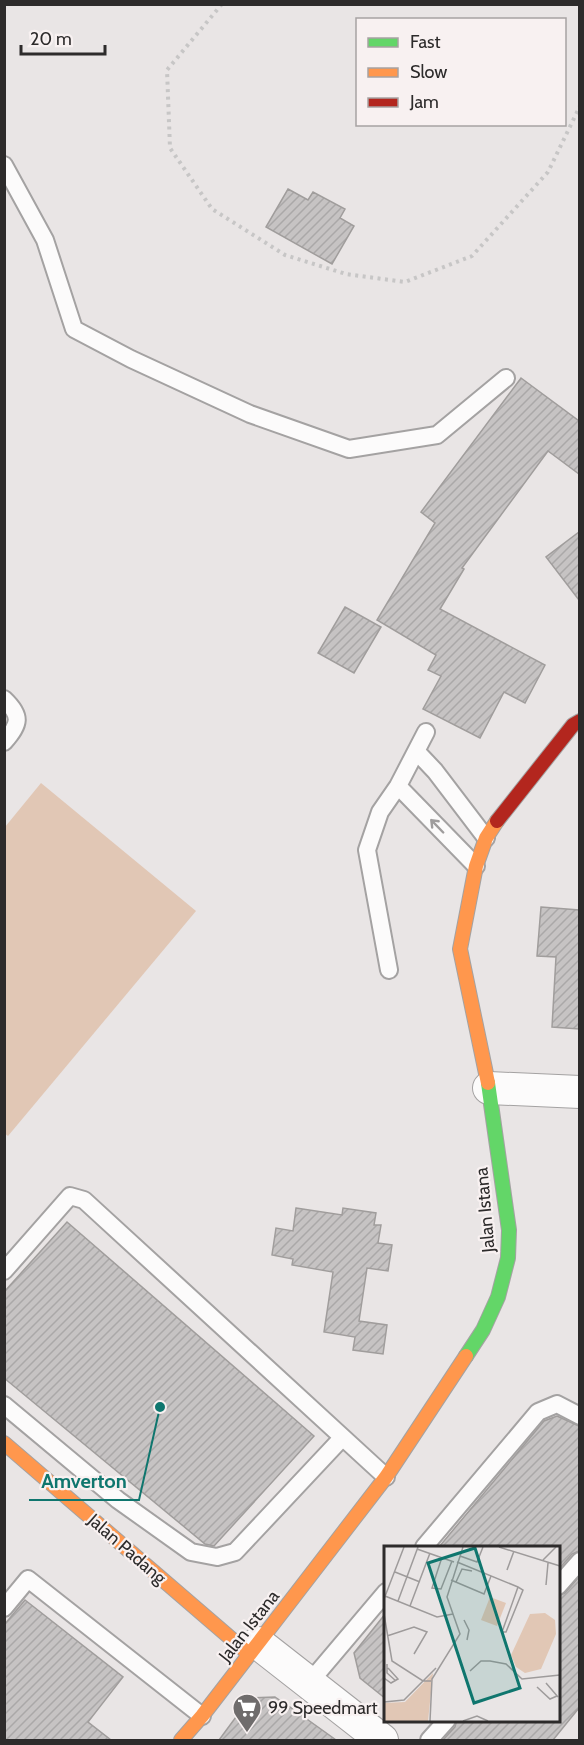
<svg xmlns="http://www.w3.org/2000/svg" width="584" height="1745" viewBox="0 0 584 1745" font-family="Cabin,sans-serif">
	<defs>
		<pattern id="building-hatch" width="6" height="6" patternUnits="userSpaceOnUse" patternTransform="scale(1.5)"><rect width="6" height="6" fill="#c6c3c3"/><path d="M-1 1l2-2M0 6l6-6M5 7l2-2" fill="none" stroke="#aaa8a8"/></pattern>
	</defs>
	<rect width="100%" height="100%" fill="#e9e5e5"/>
	<path fill="#e1c7b5" d="M41,783l155,128 -188,225 -4,-3 1,-306z"/>
	<path fill="url(#building-hatch)" stroke="#a09d9c" stroke-width="1.5" d="M288,189l20,11 5,-8 32,17 -5,9 14,8 -22,38 -66,-37z
		M521,378l58,43v53l-31,-23 -86,117 2,1 -24,40 105,56 -20,38 -21,-11 -24,46 -57,-29 18,-33 -13,-6 8,-15 -59,-35 58,-97 -14,-11z
		M579,532v68l-33,-43z
		M345,607l36,20 -27,46 -36,-20z
		M541,907l38,3v119l-27,-2 4,-70 -19,-1z
		M296,1208l46,7 1,-7 33,5 -2,12h7l-3,18 14,2 -4,26 -21,-3 -8,53 28,4 -4,29 -30,-4 2,-13 -31,-5 9,-60 -41,-7 1,-6 -21,-4 4,-27 17,3z
		M67,1222l247,214 -100,110 -9,-2 -201,-166v-86z
		M557,1416l22,10v125l-7,3 -14,16v-23h-119l105,-126z
		M579,1577v131l-26,32h-110l12,-13 2,-8h101v-123l7,-3z
		M25,1600l98,77 -35,45 23,18h-107v-115z
		M386,1613v86l-26,-21 -6,-25z
		M275,1697l15,10 46,33h-117l31,-42z"/>
	<g fill="none" stroke-linecap="round" stroke-linejoin="round">
		<g stroke="#a4a2a2" stroke-width="20">
			<path id="lane" d="M4,165l41,75 29,89 57,30 119,55 99,35 88,-14 69,-57
				M4,699c18,17 16,25 0,43
				M417,752l18,19 51,67
				M398,786l78,80
				M389,970l-22,-120 13,-38 18,-26 28,-54
				M4,1271l66,-75 14,4 302,277
				M4,1405l114,95 73,52 26,5 18,-5 107,-114
				M424,1547l114,-135 19,-8 23,12
				M558,1586l22,-25
				M4,1608l24,-29 174,137
				M309,1683l77,-91
				M429,1740l18,-20"/>
		</g>
		<g stroke="#a4a2a2" stroke-width="34">
			<path id="street" d="M489,1088l91,4
				M258,1643l124,97"/>
		</g>
		<g stroke="#a4a2a2" stroke-width="16">
			<path id="fast" d="M466,1356l17,-26 15,-33 10,-39 1,-28 -21,-147"/>
		</g>
		<g stroke="#a4a2a2" stroke-width="16">
			<path id="slow" d="M488,1083l-28,-134 16,-83 10,-28 11,-17
				M4,1443l245,211
				M181,1740l21,-24 184,-239 80,-121"/>
		</g>
		<g stroke="#a4a2a2" stroke-width="16">
			<path id="jam" d="M497,821l76,-96 7,-4"/>
		</g>
		<path stroke="#c7c6c6" stroke-width="4" stroke-dasharray="3 4.5" stroke-linecap="butt" d="M222,4l-55,66 3,78 42,61 73,46 61,19 59,8 67,-26 76,-84 32,-66"/>
		<use href="#lane" stroke="#fcfbfb" stroke-width="16"/>
		<use href="#street" stroke="#fcfbfb" stroke-width="32"/>
		<use href="#fast" stroke="#63d668" stroke-width="14"/>
		<use href="#slow" stroke="#ff974d" stroke-width="14"/>
		<use href="#jam" stroke="#b3261e" stroke-width="14"/>
	</g>
	<defs><path id="oneway-shaft" d="M-6 0H5M1.5-3L5.5 0L1.5 3" fill="none" stroke-width="1.6" stroke-linecap="round" stroke-linejoin="round" transform="scale(1.5)"/></defs>
	<use stroke="#9f9d9d" href="#oneway-shaft" transform="translate(437 826) rotate(-134)"/>
	<defs>
		<g id="supermarket-pin" transform="scale(1.5)"><path d="M0 17L-7.5 6A9.5 9.5 0 1 1 7.5 6Z" fill="#6f6c6c" stroke="#f8f1f1"/><path d="M-6-5.5h2.5l.6 2H6L4.5 2H-2.5L-4.4-4H-6ZM-1.5 3.2a1.3 1.3 0 1 0 .1 0ZM3 3.2a1.3 1.3 0 1 0 .1 0Z" fill="#fff"/></g>
	</defs>
	<g fill-rule="evenodd">
		<use href="#supermarket-pin" x="247" y="1708"/>
	</g>
	<g text-anchor="middle" stroke-width="4.5" stroke-linejoin="round" paint-order="stroke">
		<g font-size="18" fill="#2d2b2b" stroke="#f8f1f1">
			<text transform="translate(485 1210) rotate(-95)" y="6">Jalan Istana</text>
			<text transform="translate(127 1549) rotate(41)" y="6">Jalan Padang</text>
			<text transform="translate(249 1626) rotate(-52)" y="6">Jalan Istana</text>
		</g>
		<g font-size="18" fill="#2d2b2b" stroke="#f8f1f1" text-anchor="start">
			<text x="268" y="1714">99 Speedmart</text>
		</g>
	</g>
	<g transform="translate(384 1546)">
		<rect width="176" height="176" fill="#e9e5e5"/>
		<path d="M106,51l16,6 -9,23 -16,-6zM161,67l10,7 1,14 -15,35 -16,4 -9,-6 -5,-12 19,-41z" fill="#e1c7b5"/>
		<path d="M49,127l-5,48h-44v-18l21,-1z" fill="#e1c7b5"/>
		<path fill="none" stroke="#9e9b9b" stroke-width="1.5" d="M115,1l61,19M33,3l37,13M76,10l17,6 6,-15M58,11l-10,31 9,1 11,-28M159,14l13,-13M73,16l61,25 5,3 -17,42h-4l16,-45M123,24l7,-19M11,26l25,10M67,34l33,14 7,-18M72,36l6,-13 10,2M162,39l2,-22M1,50l52,21 16,-3M0,53l20,-52M14,55l20,-54M26,60l20,-53M0,68l8,47 31,20h8M80,74l5,10 -2,10M3,90l27,-9 13,5 -13,22M3,118v9l9,8M86,125l11,-10h9l16,3 16,15 38,-4M0,132l7,5 7,-4 -10,-11M162,137l12,14M153,141l13,12 7,-3M0,156l20,-2 32,-32M46,175l2,-42 28,-45 -13,-37 16,-50M79,175l14,-5 11,5"/>
		<path fill="#0f766e" fill-opacity="0.15" stroke="#0f766e" stroke-width="3" d="M91,2l45,140 -46,15 -46,-140z"/>
		<rect width="176" height="176" fill="none" stroke="#2d2b2b" stroke-width="3"/>
	</g>
	<path fill="none" stroke="#0f766e" stroke-width="2" d="M160 1407L139 1500H29"/>
	<circle fill="#0f766e" stroke="#f8f1f1" stroke-width="2" cx="160" cy="1407" r="6"/>
	<g font-size="20" text-anchor="middle" font-weight="bold" fill="#0f766e" stroke="#f8f1f1" stroke-width="4.5" stroke-linejoin="round" paint-order="stroke">
		<text x="84" y="1488">Amverton</text>
	</g>
	<rect width="584" height="1745" fill="none" stroke="#2d2b2b" stroke-width="12"/>
	<rect x="356" y="18" width="210" height="108" fill="#f8f1f1" stroke="#a7a2a2" stroke-width="1.5"/>
	<rect x="368" y="38" width="30" height="9" fill="#63d668" stroke="#a7a2a2" stroke-width="1.5"/>
	<text x="410" y="48" font-size="18" fill="#2d2b2b">Fast</text>
	<rect x="368" y="68" width="30" height="9" fill="#ff974d" stroke="#a7a2a2" stroke-width="1.5"/>
	<text x="410" y="78" font-size="18" fill="#2d2b2b">Slow</text>
	<rect x="368" y="98" width="30" height="9" fill="#b3261e" stroke="#a7a2a2" stroke-width="1.5"/>
	<text x="410" y="108" font-size="18" fill="#2d2b2b">Jam</text>
	<path d="M21 45v9h84v-9" fill="none" stroke="#2d2b2b" stroke-width="3"/>
	<text x="30" y="45" font-size="18" fill="#2d2b2b" stroke="#f8f1f1" stroke-width="4.5" paint-order="stroke">20 m</text>
</svg>
